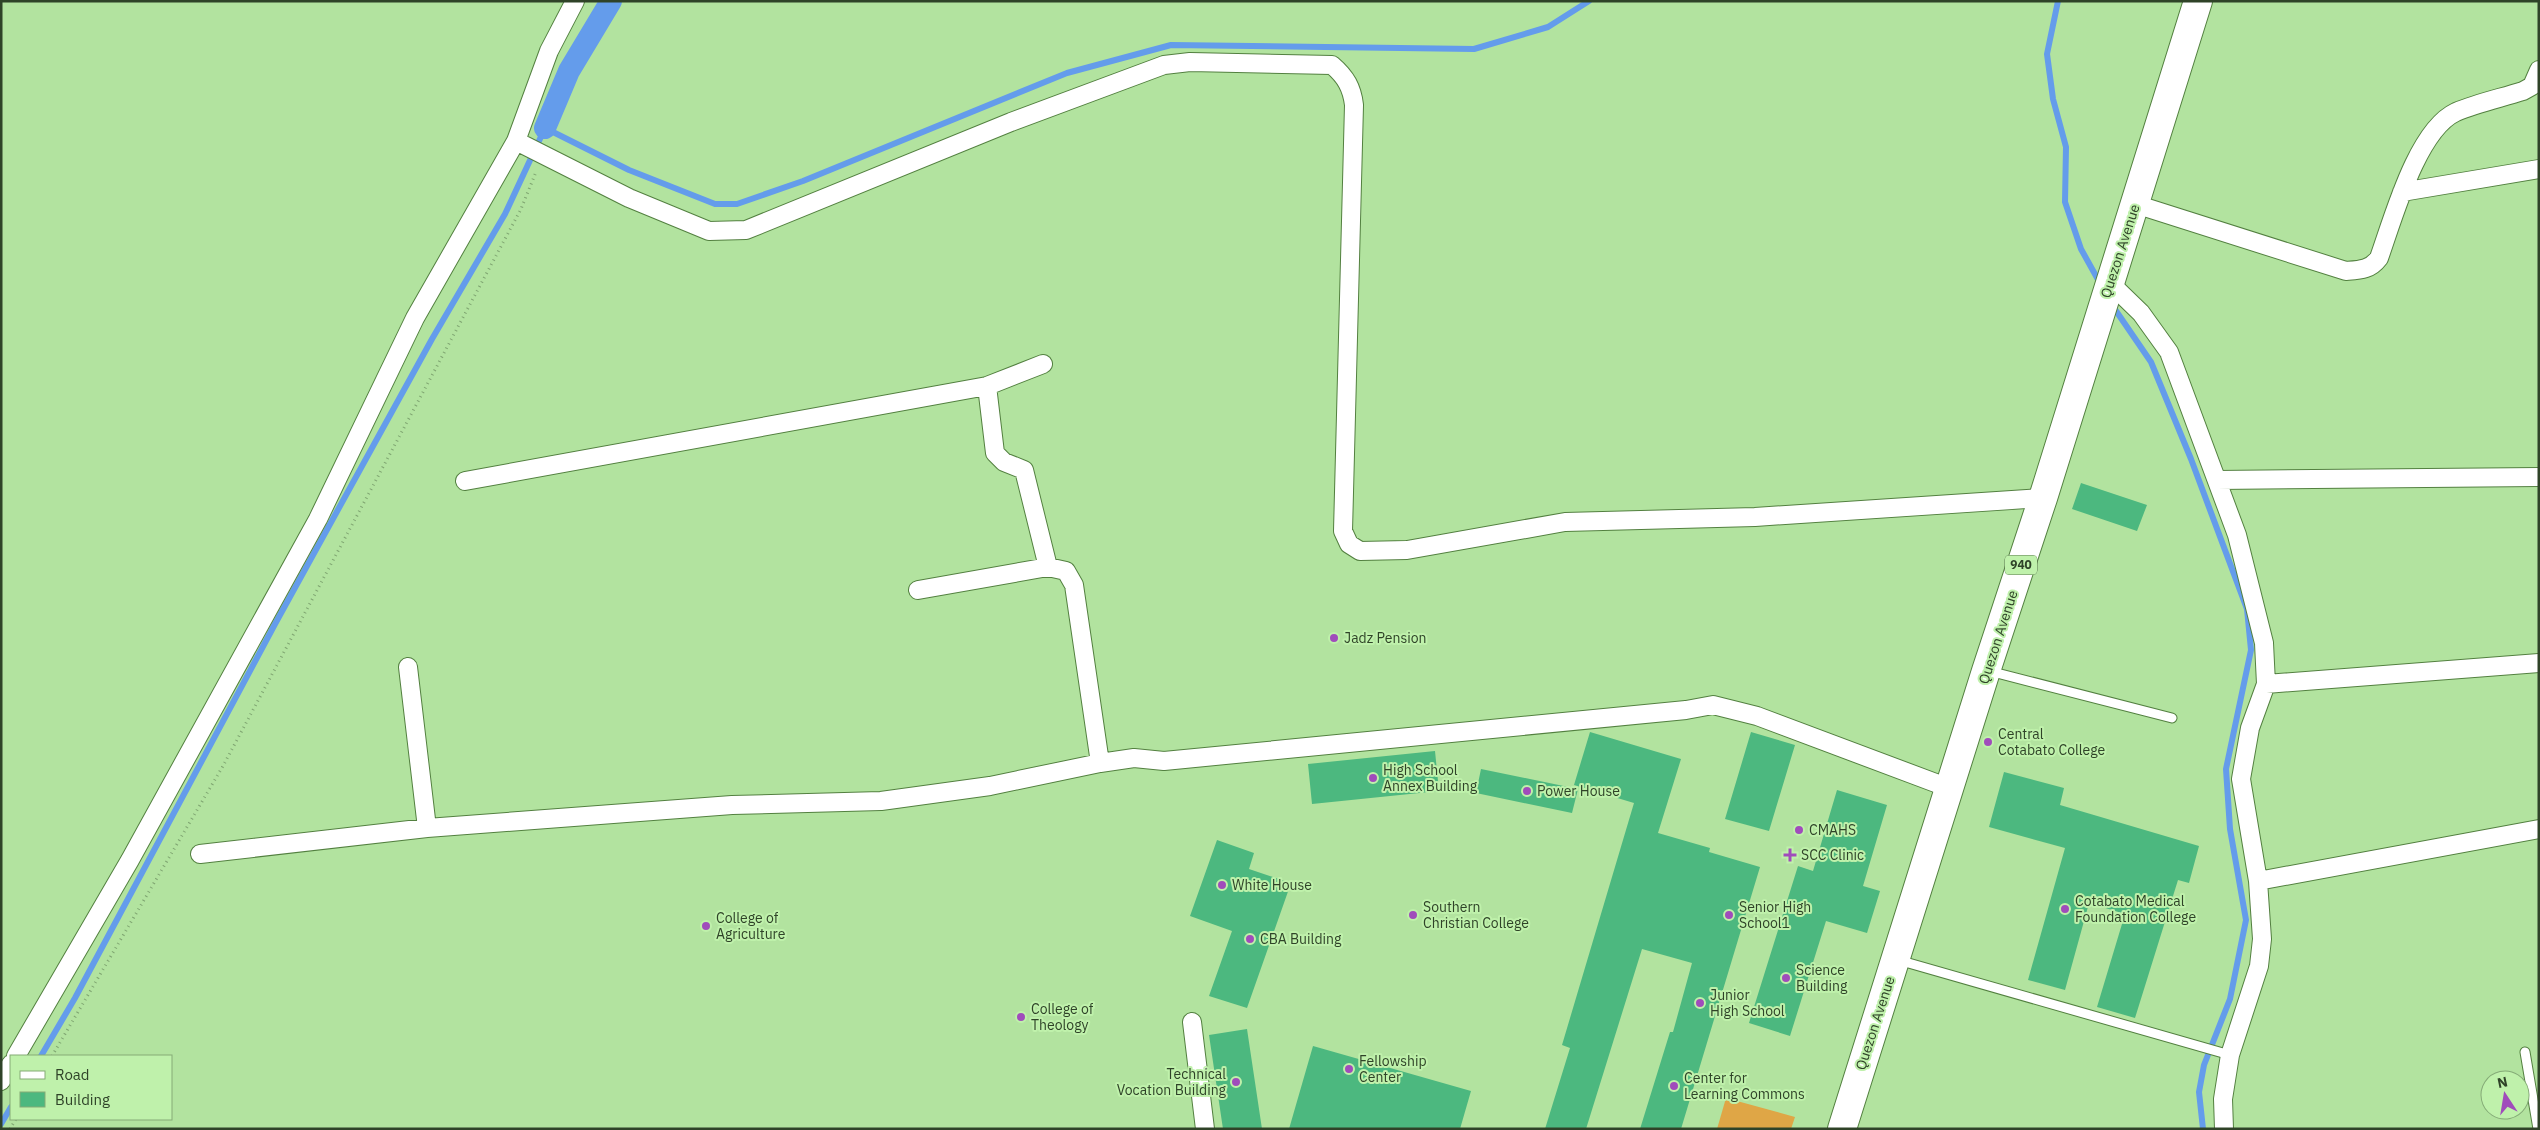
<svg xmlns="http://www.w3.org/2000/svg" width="2540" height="1130" viewBox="0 0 2540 1130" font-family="'IBM Plex Sans',sans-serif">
	<rect width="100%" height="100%" fill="#b2e39f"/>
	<path fill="#dfa646" d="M1726,1098l69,19 -4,12h-74z"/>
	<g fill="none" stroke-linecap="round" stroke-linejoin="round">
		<path stroke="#649ceb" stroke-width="6" d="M2058,1l-11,53 6,45 13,48 -1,55 16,47 20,36
			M2112,305l39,57 40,97 56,150 4,41 -25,119 4,60 16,91 -16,79 -26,66 -5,27 4,37
			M41,1056l34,-58 200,-374 157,-285 73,-125 40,-86 84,42 86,34h22l66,-23 264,-108 104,-28 303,4 74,-22 41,-26
			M1,1124l10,-17"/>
		<path stroke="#649ceb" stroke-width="22" d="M545,128l24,-57 42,-70"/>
	</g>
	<path fill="#4cb87f" d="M2081,483l66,22 -10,26 -65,-22z
		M1590,732l91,27 -23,74 52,15 -1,4 51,15 -79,262h-41l30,-97h3l19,-69 -50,-14 -56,180h-41l25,-81 -8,-3 72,-242 -60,-18z
		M1751,732l44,13 -26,86 -44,-12z
		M1435,751l4,40 -127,13 -4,-40z
		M1481,769l97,20 -6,24 -96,-20z
		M2004,772l60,16 -4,17 139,41 -10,37 -11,-3 -43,138 -38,-11 28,-93 -36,-11 -24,87 -37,-10 37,-132 -76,-21z
		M1837,790l50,15 -24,81 17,5 -13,42 -41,-12 -36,115 -41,-13 49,-157 15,5z
		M1217,840l37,13 -5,16 42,14 -44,125 -38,-12 23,-65 -42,-15z
		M1247,1029l15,100h-39l-14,-94z
		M1313,1046l158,45 -11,38h-171z"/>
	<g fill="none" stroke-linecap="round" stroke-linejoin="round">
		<g stroke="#538040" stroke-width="11">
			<path id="service" d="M1989,671l183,47
				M1898,960l332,95
				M2525,1052l13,77"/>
		</g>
		<g stroke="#538040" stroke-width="20">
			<path id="minor" d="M516,141l113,57 80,33 37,-1 265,-108 153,-57 26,-3 142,3c14,12 20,23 22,40l-11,426 6,13 11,7 47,-1 158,-28 190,-5 288,-19
				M2402,192l137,-23
				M2135,204l211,67c14,-1 24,-1 33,-13 14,-39 38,-128 77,-146 21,-9 45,-14 67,-21l9,-5 7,-16
				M2109,282l32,31 28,39 68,183 27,108 2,41 -16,44 -9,51 17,102 4,58 -3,27 -29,89 -7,44 1,30
				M987,386l8,67 9,9 20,8 24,97
				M2217,480l322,-3
				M465,481l522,-95 56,-22
				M918,590l130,-23 18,4 8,14 26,178
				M408,667l19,161
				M2266,684l273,-21
				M200,854l227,-26 305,-23 149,-4 109,-15 110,-23 34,-5 30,3 522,-51 27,-5 44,11 192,72
				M2258,881l281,-52
				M1192,1022l13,107
				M16,1056l114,-196 188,-341 97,-201 101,-177 33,-90 26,-50
				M1,1081l10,-17"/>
		</g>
		<g stroke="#538040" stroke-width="30">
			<path id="primary" d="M1842,1129l144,-458 57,-173 155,-497"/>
		</g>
		<path stroke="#7fa571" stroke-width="3" stroke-dasharray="1 4" stroke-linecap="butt" d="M52,1056l171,-290 298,-557 15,-37
			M10,1129l6,-10"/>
		<use href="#service" stroke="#fff" stroke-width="9"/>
		<use href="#minor" stroke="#fff" stroke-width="18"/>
		<use href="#primary" stroke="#fff" stroke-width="28"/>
	</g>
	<g fill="#a04cbb" stroke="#bff1ab" stroke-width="2">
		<circle cx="1334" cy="638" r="5"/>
		<circle cx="1988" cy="742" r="5"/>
		<circle cx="1373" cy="778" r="5"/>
		<circle cx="1527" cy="791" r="5"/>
		<circle cx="1799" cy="830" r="5"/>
		<path d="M1787.5 847.5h5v5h5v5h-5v5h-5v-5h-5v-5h5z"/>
		<circle cx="1222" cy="885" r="5"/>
		<circle cx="2065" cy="909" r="5"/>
		<circle cx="1413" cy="915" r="5"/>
		<circle cx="1729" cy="915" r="5"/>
		<circle cx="706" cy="926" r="5"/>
		<circle cx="1250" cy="939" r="5"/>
		<circle cx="1786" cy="978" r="5"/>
		<circle cx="1700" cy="1003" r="5"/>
		<circle cx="1021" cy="1017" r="5"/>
		<circle cx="1349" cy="1069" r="5"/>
		<circle cx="1236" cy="1082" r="5"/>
		<circle cx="1674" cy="1086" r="5"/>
	</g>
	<g text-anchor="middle" stroke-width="4" stroke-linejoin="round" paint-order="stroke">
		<rect fill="#bff1ab" stroke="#5a774f" stroke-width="1" x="2005" y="555.5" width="32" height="19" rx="4"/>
		<g font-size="12" font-weight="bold" fill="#2f4328">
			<text x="2021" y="569">940</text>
		</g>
		<g font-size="14" fill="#2f4328" stroke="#bff1ab">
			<text transform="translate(2120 251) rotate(-72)" y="5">Quezon Avenue</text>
			<text transform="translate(1998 637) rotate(-72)" y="5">Quezon Avenue</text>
			<text transform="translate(1875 1023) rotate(-72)" y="5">Quezon Avenue</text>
		</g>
		<g font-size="14" fill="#2f4328" stroke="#bff1ab" text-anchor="start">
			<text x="1344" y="643">Jadz Pension</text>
			<text x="1998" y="739">Central<tspan x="1998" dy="16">Cotabato College</tspan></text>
			<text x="1383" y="775">High School<tspan x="1383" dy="16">Annex Building</tspan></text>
			<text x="1537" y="796">Power House</text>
			<text x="1809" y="835">CMAHS</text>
			<text x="1801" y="860">SCC Clinic</text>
			<text x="1232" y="890">White House</text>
			<text x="2075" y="906">Cotabato Medical<tspan x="2075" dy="16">Foundation College</tspan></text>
			<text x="1423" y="912">Southern<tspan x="1423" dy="16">Christian College</tspan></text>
			<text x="1739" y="912">Senior High<tspan x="1739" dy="16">School1</tspan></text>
			<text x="716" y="923">College of<tspan x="716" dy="16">Agriculture</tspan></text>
			<text x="1260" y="944">CBA Building</text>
			<text x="1796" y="975">Science<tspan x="1796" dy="16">Building</tspan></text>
			<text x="1710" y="1000">Junior<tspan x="1710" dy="16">High School</tspan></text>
			<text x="1031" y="1014">College of<tspan x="1031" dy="16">Theology</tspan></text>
			<text x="1359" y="1066">Fellowship<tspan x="1359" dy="16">Center</tspan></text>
			<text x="1226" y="1079" text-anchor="end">Technical<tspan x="1226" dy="16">Vocation Building</tspan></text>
			<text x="1684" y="1083">Center for<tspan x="1684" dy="16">Learning Commons</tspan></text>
		</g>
	</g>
	<rect width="2540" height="1130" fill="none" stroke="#2f4328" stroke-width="5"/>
	<rect x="10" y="1055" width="162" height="65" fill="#bff1ab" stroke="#85ab77"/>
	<rect x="20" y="1071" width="25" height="8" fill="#ffffff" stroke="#85ab77"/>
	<text x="55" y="1080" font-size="15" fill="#2f4328">Road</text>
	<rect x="20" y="1092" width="25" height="15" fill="#4cb87f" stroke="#85ab77"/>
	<text x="55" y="1105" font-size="15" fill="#2f4328">Building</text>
	<g transform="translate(2505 1095) rotate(348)"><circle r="24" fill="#bff1ab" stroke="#85ab77"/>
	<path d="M0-4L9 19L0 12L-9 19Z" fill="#a04cbb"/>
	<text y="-8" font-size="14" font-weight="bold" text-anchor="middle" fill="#2f4328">N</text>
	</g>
</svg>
